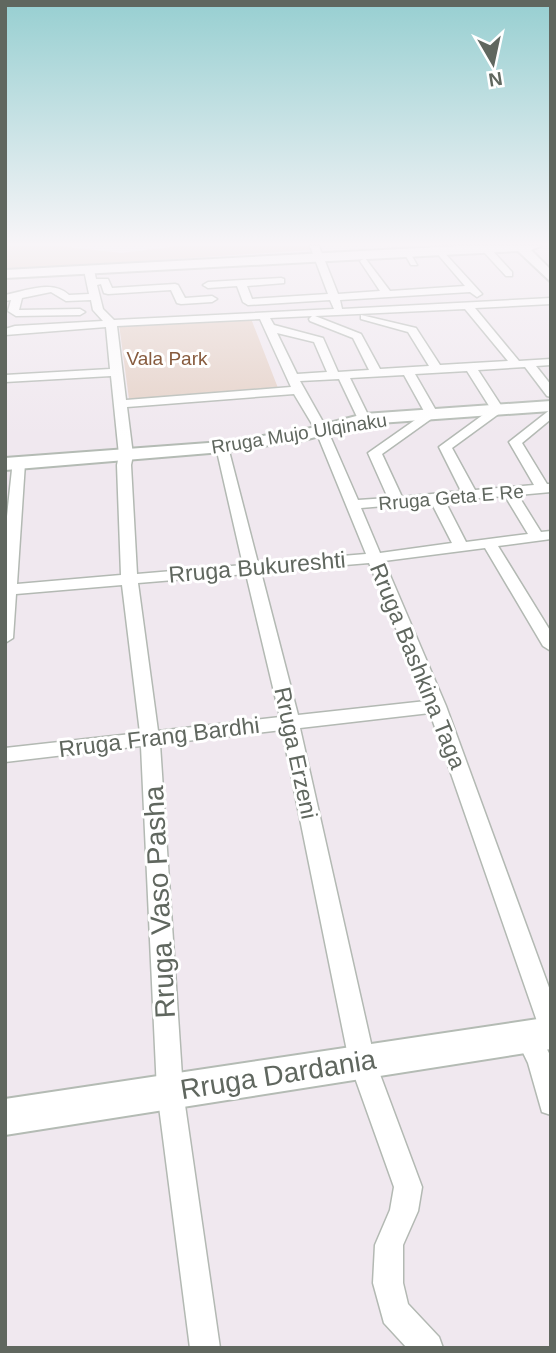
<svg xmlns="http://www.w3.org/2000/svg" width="556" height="1353" viewBox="0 0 556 1353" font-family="Helvetica,sans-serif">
	<rect width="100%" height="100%" fill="#f0e8ef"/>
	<path fill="#e5d1c7" d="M5,246h54l62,7 58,-7h131l1,4 -306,20z
		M250,316l28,72 -149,11 -10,-75z"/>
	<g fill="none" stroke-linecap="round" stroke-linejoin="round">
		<g stroke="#b3b9b3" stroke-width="3">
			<path id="street" d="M310,246h9l19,48 42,-3 -20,-30 5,-3 25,33 75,-5 -30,-35 5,-3 42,46 -5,3 -7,-5 -130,8 2,9 209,-11v6l-76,4 44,53 32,-2v6l-15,1 15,19v12l-4,-1 -22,-29 -47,3 26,40 -52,38 23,42 59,-5 -25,-43 42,-33v10l-29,24 25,41h4v8l-33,3 23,37 10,-1v8l-53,7 53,86v19l-8,-5 -58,-98 -101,13 62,145 105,287v45l-9,-3 -3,-8 -109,-314 -130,15 75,333 47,126 -4,24 -15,34v38l5,21 31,33 4,11h-36l-23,-25 -11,-40 2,-38 15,-35 4,-23 -45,-126 -67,-331 -122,14 23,347 37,257h-30l-33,-257 -16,-345 -136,16v-14l135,-15 -18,-148 -106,9 -3,44 -8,5v-108l8,-75 5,-1 7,4 -8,121 104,-9 -4,-110 2,-10 -8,-79 -106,6v-7l105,-6 -4,-42 -101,8v-6l10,-3 88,-5 -10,-11 -2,-10 -25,1 -15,-9 -29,6 -3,12 61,-1 5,3 -5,3 -64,1 -8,-5 3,-11 -6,1v-6c20,-4 48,-16 64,0l20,-1 -5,-24 5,-3 5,3 2,9h12l4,9 63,-4 3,1 7,13 27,-2 5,3 -5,3 -31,2 -4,-1 -6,-13 -63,4 -4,-1 -3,-9 -4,1 6,24 11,11 220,-11 -4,-9 -82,5 -5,-3 -6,-16 -29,2 -5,-3 5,-3 73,-4 3,1v4l-37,3 5,13 76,-5zM465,309l43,52 -68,4 -24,-37 -55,-13v4l47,13 21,34 -49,3 -19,-35 -46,-18zM312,316l-3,3 1,2 43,17 16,32 -31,2 -15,-34 -49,-13 -4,-7zM260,319l31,68 -165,13 -9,-74zM277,333l37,9 13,30 -30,2zM467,371l24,38 -52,38 22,44 -59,6 -20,-43 56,-40 -23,-40zM404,375l21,38 -57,40 20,45 -30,2 -31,-71 -27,-48 39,-2 19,40 6,4 6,-4 -20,-41zM294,394l21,35 51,125 -108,9 -30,-116 -6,-4 -6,4 27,118 -106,9 -6,-109 2,-10 -6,-48zM505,496l23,38 -62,8 -21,-41zM431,502l21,41 -72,10 -19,-45zM369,563l57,138 -128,14 -37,-143zM246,574l34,143 -122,14 -20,-148z
				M483,247h6l23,25v4h-6l-23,-25z
				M403,251h6l8,14h-6z
				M527,1025l9,3 15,29v58l-9,-3 -14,-49 -13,-27 3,-8z"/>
		</g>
		<g stroke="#b4bbb4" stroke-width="4">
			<path id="secondary" d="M458,246h83l-10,4 20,20v12l-33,-31 -513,27v-8z
				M551,401v10l-186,13 -61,16 -82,12 -217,18v-12l217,-16 81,-12 61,-16z
				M551,1017v32l-546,86v-36z"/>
		</g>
		<use href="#street" fill="#fff" fill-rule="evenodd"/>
		<use href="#secondary" fill="#fff" fill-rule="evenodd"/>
	</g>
	<linearGradient id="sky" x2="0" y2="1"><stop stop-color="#97cfd1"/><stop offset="0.56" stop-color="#f8f5f8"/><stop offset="1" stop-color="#f8f5f8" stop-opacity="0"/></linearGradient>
	<rect width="556" height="436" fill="url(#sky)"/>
	<g text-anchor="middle" stroke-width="6" stroke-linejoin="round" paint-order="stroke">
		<g font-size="19" fill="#875b3e" stroke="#fff">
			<text x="167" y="365">Vala Park</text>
		</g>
		<g font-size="19" fill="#60675f" stroke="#fff">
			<text transform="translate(299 433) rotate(-9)" y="7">Rruga Mujo Ulqinaku</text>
			<text transform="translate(451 497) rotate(-5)" y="7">Rruga Geta E Re</text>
		</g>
		<g font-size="23" fill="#60675f" stroke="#fff">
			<text transform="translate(257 567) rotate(-5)" y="8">Rruga Bukureshti</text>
			<text transform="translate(418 666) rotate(68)" y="8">Rruga Bashkina Taga</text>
			<text transform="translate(159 737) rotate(-7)" y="8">Rruga Frang Bardhi</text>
			<text transform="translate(296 753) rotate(78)" y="8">Rruga Erzeni</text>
		</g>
		<g font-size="28" fill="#60675f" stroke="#fff">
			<text transform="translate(159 902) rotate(-93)" y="10">Rruga Vaso Pasha</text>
			<text transform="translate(278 1074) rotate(-9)" y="10">Rruga Dardania</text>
		</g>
	</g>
	<rect width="556" height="1353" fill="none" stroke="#60675f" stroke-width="14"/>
	<g transform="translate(493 63) rotate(171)" stroke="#ffffff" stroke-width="5" paint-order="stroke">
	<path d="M0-5L12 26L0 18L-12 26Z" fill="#60675f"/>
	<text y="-10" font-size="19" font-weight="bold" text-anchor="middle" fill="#60675f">N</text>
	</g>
</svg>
